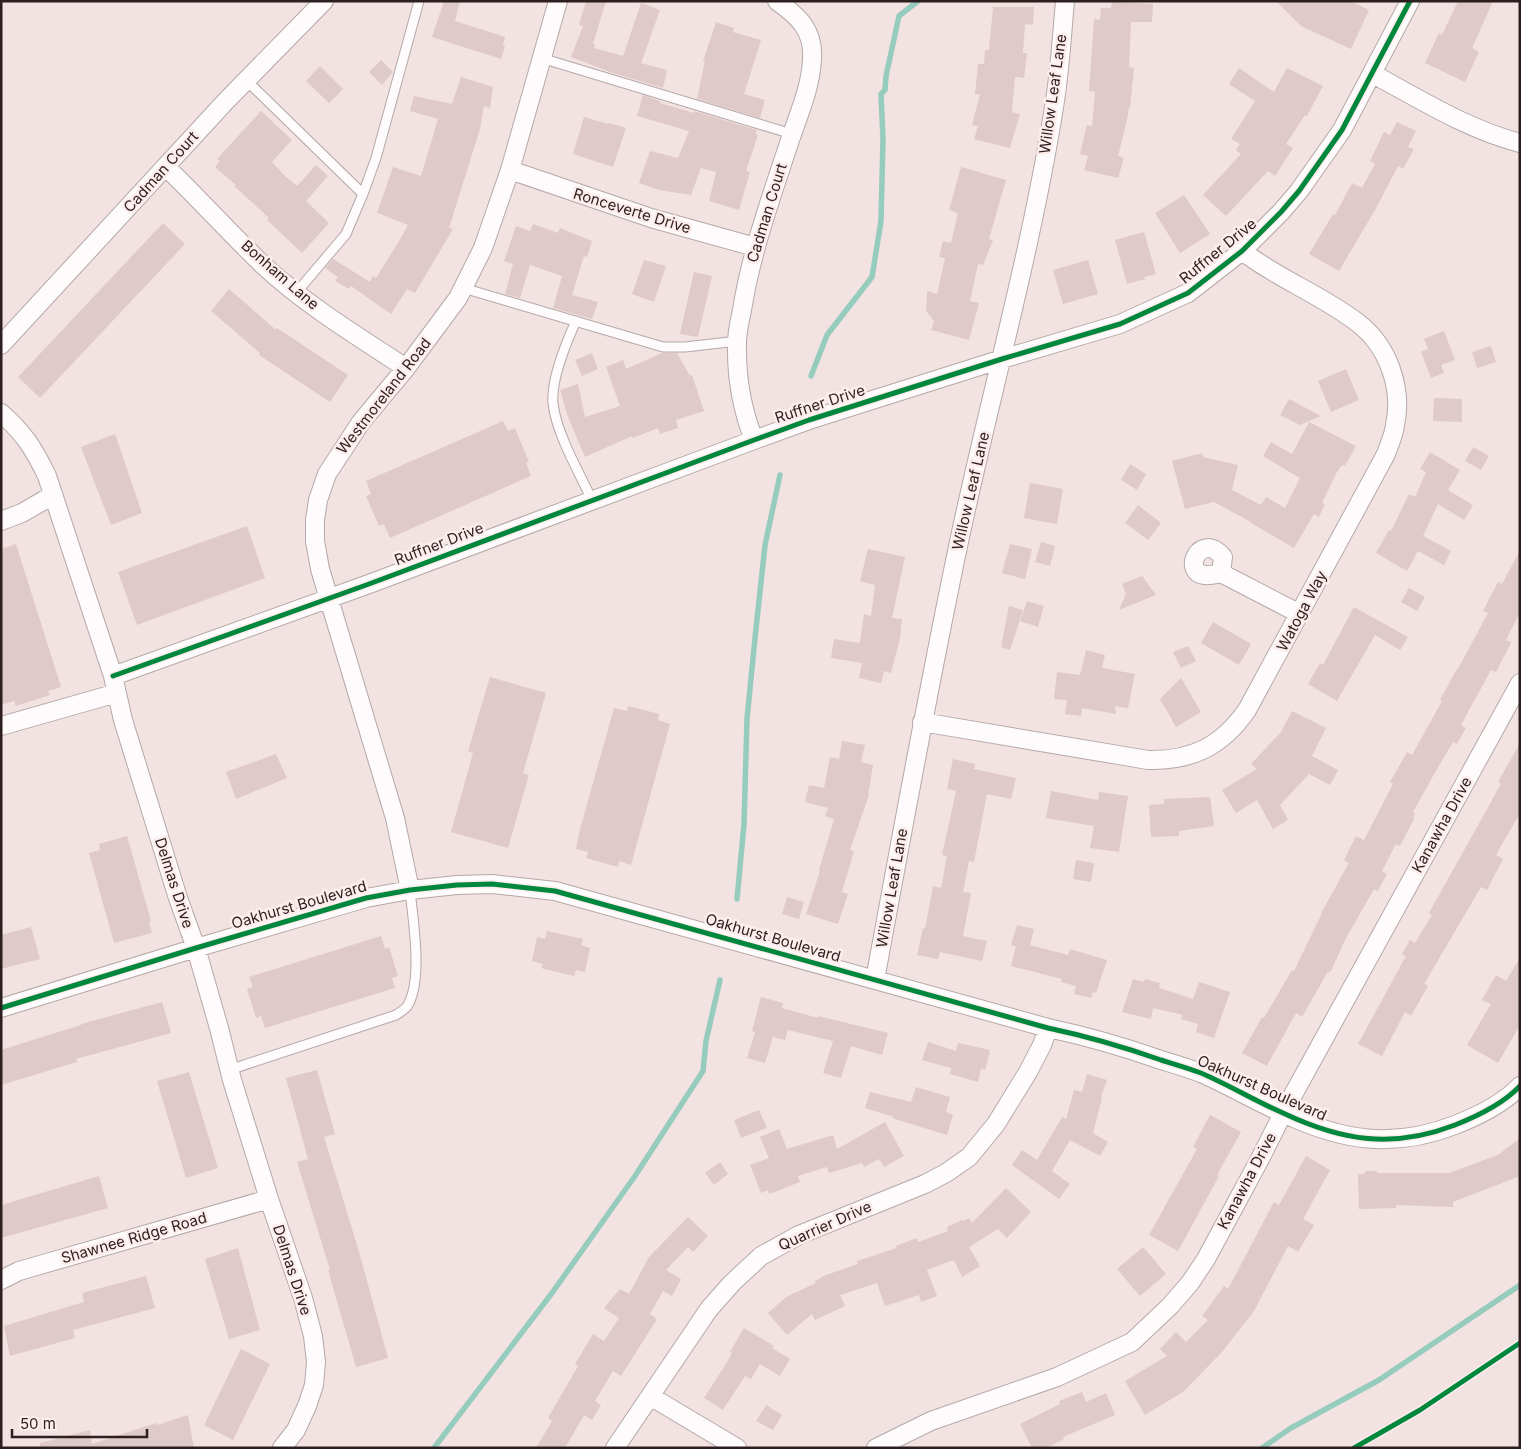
<svg xmlns="http://www.w3.org/2000/svg" width="1521" height="1449" viewBox="0 0 1521 1449" font-family="Inter,sans-serif">
	<rect width="100%" height="100%" fill="#f3e2e2"/>
	<g fill="none" stroke-linecap="round" stroke-linejoin="round">
		<path stroke="#96ccbe" stroke-width="5.5" d="M811,376l16,-41 45,-58 9,-56 2,-82 -2,-45 4,-4 1,-14 13,-60 19,-15
			M737,899l7,-75 3,-105 8,-81 10,-93 15,-70
			M434,1448l118,-155 83,-117 68,-105 3,-30 14,-61
			M1262,1448l29,-20 88,-48 141,-95"/>
	</g>
	<path fill="#dfc9c9" d="M444,1h16l-5,20 50,16 -2,8 2,1 -4,13 -69,-22z
		M586,1h20l-13,43 2,1 -1,3 29,8 18,-53 19,7 -19,53 26,7 -4,18 -50,-15 -42,-16 12,-31 -4,-1z
		M1276,1h75l18,9 -18,39 -50,-23z
		M1458,1h35l-21,47 7,4 -14,30 -40,-19 14,-30 3,2z
		M1112,2l41,2 -1,18h-21l-2,45 5,1 -4,39h-1l-2,13 -9,36 6,2 -6,20 -34,-8 4,-14 -8,-2 7,-29 5,1 3,-34 -6,-1 5,-72 6,1 1,-12h10z
		M993,7h41l-1,18 -8,-1 -2,29h4l-3,25 -9,-1 -3,35 8,2 -10,34 -36,-9 4,-13 -6,-1 8,-31h-5l3,-30h6l1,-14h4z
		M716,22l18,6 -1,4 28,8 -17,54 21,6 -5,18 -63,-19 8,-38h-2z
		M381,60l12,12 -11,13 -13,-13z
		M320,66l23,23 -14,14 -23,-22z
		M1239,68l35,24 13,-24 36,18 -16,30 -2,-1 -19,29 7,4 -18,28 -7,-5 -42,45 -23,-21 38,-41 -5,-4 4,-6 -9,-5 24,-38 -26,-17z
		M461,77l32,10 -3,21 -6,-2 -4,23 -31,99 4,1 -38,64 -8,-4 -16,25 -40,-28 -2,3 -14,-8 3,-4 -13,-9 8,-9 37,23 3,-6 3,2 20,-32 12,-21 -31,-12 16,-46 28,9 17,-57 -28,-8 4,-15 38,8z
		M643,95l17,6v2l34,10v-2l63,19 -2,4 3,1 -12,36 4,1 -11,38 -30,-9 7,-29 -15,-4 -10,27 -32,-5 -20,-7 11,-32 28,7 11,-27 -52,-15z
		M261,111l31,29 -20,22 13,14 12,10 19,-21 12,11 -22,25 23,22 -27,30 -35,-33 2,-2 -35,-32 2,-1 -21,-18 5,-6 -3,-2z
		M584,117l24,7 1,-1 17,5 -13,39 -40,-13z
		M1397,122l19,9 -8,16 6,2 -11,20 -5,-3 -23,44 -36,61 -30,-17 24,-40 2,1 17,-32 10,5 13,-24 -5,-3 14,-29 6,3z
		M961,167l45,13 -17,59 4,1 -10,25 -5,-1 -8,37 9,2 -10,37 -38,-10 3,-9 -8,-10 1,-20 10,3 8,-36 -6,-1 4,-16 8,2 7,-30 -9,-3z
		M1184,195l26,39 -30,19 -25,-40z
		M163,223l22,21 -145,154 -22,-21z
		M533,224l25,9 2,-5 32,13 -5,16 -3,-1 -12,39 26,7 -6,17 -39,-11 9,-32 -32,-11 -10,33 -15,-4 8,-30 -9,-3 12,-35 14,5z
		M1144,232l12,42 -12,3 1,2 -18,5 -12,-44z
		M644,260l22,6 -12,36 -22,-8z
		M1088,260l10,34 -35,10 -10,-34z
		M694,272l18,4 -14,61 -18,-3z
		M229,289l47,41 1,-2 71,47 -18,27 -71,-47 1,-2 -49,-42z
		M1444,331l11,29 -14,5 3,8 -13,5 -10,-26 7,-3 -4,-10z
		M1491,346l5,16 -19,6 -5,-16z
		M592,353l6,16 -16,7 -7,-16z
		M662,353h15l13,23 2,-1 12,36 -28,9 2,8 -18,6 -2,-6 -25,10 -1,-2 -47,21 -17,-40 -8,-27 18,-6 7,33 35,-11 -14,-39 17,-7 3,9z
		M1346,369l13,31 -28,12 -13,-31z
		M1434,398l28,1v23l-29,-1z
		M1289,399l32,17 -21,9 -20,-10z
		M503,421l5,10 7,-3 14,34 -3,1 5,13 -141,62 -6,-14 -5,2 -13,-30 5,-2 -5,-13z
		M1309,422l47,24 -11,20 -3,-1 -5,7 -15,31 3,1 -6,13 -5,-3 -20,34 -43,-25v-1l-37,-20 -29,7 -13,-48 30,-8 1,4 35,8 -6,25 29,15 5,-8 19,11 15,-30 -37,-22 8,-14 21,12z
		M115,434l27,79 -31,12 -30,-78z
		M1473,447l16,9 -8,14 -16,-9z
		M1430,452l30,18 -12,20 25,15 -9,15 -26,-16 -15,32 28,15 -7,14 -26,-14 -11,20 -31,-18 13,-23 2,1 18,-37 6,3 11,-25 -6,-3z
		M1130,464l16,10 -9,16 -16,-10z
		M1030,483l33,6 -6,35 -33,-6z
		M1138,505l23,18 -13,17 -23,-17z
		M247,526l18,52 -128,47 -19,-53z
		M1041,542l14,4 -5,20 -15,-4z
		M16,544l45,143 -13,4 2,4 -34,11 -2,-5 -13,4v-156z
		M1010,544l22,5 -7,30 -23,-6z
		M868,549l37,8 -13,61 10,1 -2,19 -9,35 -7,-2 -3,12 -22,-5 3,-15 -31,-5 3,-19 26,4 4,-29 7,2 4,-31 -15,-4z
		M1520,550v62l-14,28 5,2 -2,5 -13,25 -5,-2 -30,55 5,3 -9,16 -4,-2 -16,27 -24,43 2,1 -2,5 1,1 -14,27 -4,-2 -14,27 5,3 -9,17 -4,-2 -30,53 -13,29 -4,2 -25,44 -6,-4 -29,53 -25,-13 20,-36 2,1 28,-48 2,1 28,-58h-1l28,-50 -5,-3 12,-24 8,4 29,-56 -3,-2 17,-30 5,3 30,-54 -2,-1 17,-31h1l30,-56 -5,-2 15,-29 4,2z
		M1142,576l14,19 -37,15 7,-16 -4,-10z
		M1409,588l16,9 -8,14 -16,-9z
		M1027,601l17,5 -6,21 -18,-6z
		M1009,606l14,4 -13,40 -9,-3z
		M1354,607l54,30 -8,13 -25,-15 -38,66 -29,-17 12,-21 3,2z
		M1213,622l38,22 -12,21 -38,-22z
		M1188,646l8,15 -15,7 -8,-16z
		M1086,650l19,5 -3,13 33,6 -7,34 -13,-2 1,8 -34,-6 -1,8 -16,-2 2,-14 -13,-1 3,-27 23,3z
		M490,677l56,16 -23,80 6,2 -21,73 -57,-16 22,-79 -5,-2z
		M1181,678l20,34 -25,15 -16,-28z
		M628,706l31,8 -1,6 12,4 -39,141 -12,-4 -1,6 -32,-9 2,-6 -12,-3 3,-16 35,-125 13,3z
		M1292,711l34,17 -14,28 26,14 -8,15 -21,-11 -29,31 8,15 -15,9 -16,-29 -21,13 -14,-23 35,-21 -6,-5 30,-32z
		M842,741l23,4 -4,17 12,3 -5,30h1l-19,55 4,1 -12,41 6,2 -10,30 -32,-10 14,-43 -1,-1 15,-51 -9,-3 3,-8 -23,-6 4,-17 15,3 6,-31 9,2z
		M1520,743v70l-24,42 7,4 -16,31 -6,-3 -57,97 4,2 -17,30 -6,-4 -23,44 -24,-12 48,-88 -4,-2 8,-14 5,3 17,-28 -3,-2 72,-129 -3,-2z
		M276,754l11,24 -51,21 -10,-27z
		M953,759l22,5 -1,5 42,9 -5,21 -24,-5 -13,68 -5,-1 -6,31 8,1 -8,43 24,5 -5,20 -42,-9 -2,7 -21,-4 6,-27 2,1 8,-43 8,2 6,-32 -5,-1 14,-64 -9,-2z
		M1051,791l47,9 1,-8 29,4 -9,56 -29,-4 4,-22 -48,-8z
		M1210,797l4,29 -35,5v5l-28,1 -2,-32 15,-1v-5z
		M127,836l24,85h-2l3,12 -38,10 -25,-90 11,-3 -1,-6z
		M1076,860l18,3 -3,19 -18,-3z
		M787,897l17,5 -5,17 -17,-5z
		M1017,925l17,4 -4,16 38,10 2,-6 37,11 -11,33 -3,-1 -2,6 -17,-4 2,-8 -15,-4 1,-3 -51,-13 5,-20 -5,-1z
		M31,927l9,32 -39,10v-34z
		M547,931l36,8 -2,6 9,3 -5,24 -9,-2 -2,6 -33,-8 2,-4 -11,-3 5,-24 8,2z
		M381,936l4,13 4,-2 9,29 -6,2 3,10 -130,40 -4,-12 -5,2 -9,-29 6,-2 -4,-10z
		M1520,958v67l-22,38 -31,-18 24,-41 -9,-4 14,-25 10,6z
		M1133,979l11,3 1,-3 15,4 -1,5 34,11 6,-17 31,10 -16,46 -18,-6 2,-8 -17,-5 2,-4 -30,-7 -2,11 -29,-7z
		M761,997l22,6 -1,5 36,10v-2l70,17 -6,22 -31,-9 -10,32 -18,-5 10,-32 -45,-11 -3,10 -12,-3 -8,26 -18,-5 8,-26 -3,-1z
		M162,1002l9,31 -95,26 1,3 -76,23v-35l80,-25v-1z
		M928,1042l28,9 2,-8 32,7 -5,20 -4,-1 -3,13 -28,-8 1,-6 -29,-8z
		M317,1070l18,64 -11,3 34,111 30,110 -32,9 -28,-97h2l-33,-108 11,-3 -22,-81z
		M189,1072l29,96 -32,10 -29,-97z
		M1087,1074l20,6 -6,17 1,1 -9,35 15,9 -8,14 -30,-16 -18,31 18,13 -11,15 -47,-34 10,-15 15,10 25,-43 4,2 8,-29 8,2z
		M916,1087l34,10 -4,15 7,3 -6,20 -55,-17 2,-1 -29,-9 5,-16 41,10z
		M759,1110l8,18 -26,10 -7,-18z
		M1210,1115l31,17 -24,43 2,1 -41,75 -29,-16 48,-86 -4,-2z
		M885,1122l19,34 -20,11 -5,-8 -15,8 -2,-4 -33,10 -2,-6 -29,9 2,6 -31,12 -1,-4 -7,3 -11,-28 19,-7 -9,-21 19,-8 8,20 46,-14 4,14z
		M1520,1138v38l-67,26v5l-57,-2v3l-37,1 -1,-35h6l2,-3h11v2h72l49,-18z
		M1306,1156l24,14 -27,49 11,6 -16,27 -10,-6 -34,65 -32,41 -39,40 -38,23 -20,-34 42,-25 -7,-7 16,-17 10,10 22,-22 -6,-4 22,-30 4,3 46,-87 5,3z
		M720,1162l8,12 -14,11 -9,-12z
		M99,1176l9,32 -107,30v-33z
		M1006,1188l25,24 -24,26 -9,-9 -29,18 11,19 -18,11 -8,-17 -27,10 10,26 -16,6 -2,-7 -34,11 -8,-23 -37,12 5,11 -30,14 -3,-6 -25,21 -19,-22 18,-16 30,-14 -1,-2 11,-6 32,-11 -1,-3 40,-13 -1,-2 21,-8 1,4 30,-11 -1,-4 15,-7 1,1 6,-3 3,5z
		M688,1217l20,19 -15,16 -5,-5 -22,23 15,9 -9,17 -9,-5 -13,23 7,5 -36,57 -8,-5 -18,30 6,4 -9,15 -8,-5 -19,33h-29l16,-27 -4,-3 30,-52 -3,-2 18,-30 11,7 15,-23 -15,-10 16,-19 9,5 20,-37z
		M1143,1247l23,27 -26,22 -23,-27z
		M238,1248l22,82 -31,9 -24,-80z
		M146,1276l9,32 -82,22 2,8 -65,18 -6,-30 80,-24 -2,-9z
		M744,1328l30,18 -2,2 18,11 -10,17 -20,-12 -9,15 -6,-3 -22,34 -19,-12 22,-34 6,-11 -2,-1z
		M241,1349l29,15 -37,76 -29,-15z
		M1082,1392l4,10 20,-9 9,22 -52,22 1,2 -18,9h-14l-12,-24 40,-20 -1,-3z
		M766,1405l16,10 -9,15 -17,-9z
		M188,1415l6,33h-154v-5l50,-13 2,14 64,-21 1,2z"/>
	<g fill="none" stroke-linecap="round" stroke-linejoin="round">
		<g stroke="#b6a8a8" stroke-width="11">
			<path id="service" d="M541,58l251,76
				M246,80l117,114
				M463,288l200,59h22l53,-6
				M296,293l50,-59 17,-40 13,-36 43,-157
				M576,321c-10,22 -25,58 -23,82 3,30 26,69 39,97
				M229,1070l167,-55c4,-3 10,-6 12,-10 15,-27 5,-84 2,-115"/>
		</g>
		<g stroke="#b6a8a8" stroke-width="20">
			<path id="minor" d="M1373,74c48,26 94,55 147,69
				M166,167c33,32 64,66 97,98 43,40 94,71 143,103
				M510,170l141,48 104,29
				M1,345l224,-243 99,-101
				M1,413c23,20 33,36 46,63l66,200 10,44 55,178 18,50 23,80 13,52 37,119 34,99 10,38 3,26 -2,23 -7,21 -11,24 -14,18
				M754,440c-11,-28 -17,-58 -17,-89 -1,-13 2,-28 5,-41 9,-57 29,-112 47,-167 9,-27 22,-56 23,-84 2,-29 -14,-43 -35,-58
				M1,521l21,-8 31,-18
				M1221,573c-5,1 -12,3 -16,2 -24,-2 -5,-45 18,-18l-2,16 79,41
				M113,676l256,-92 385,-144 55,-20 193,-61 118,-35 68,-31 54,-42 39,-39 18,-21 43,-61 68,-129
				M922,722l226,38c44,1 74,-14 99,-50l139,-256c3,-9 8,-19 9,-29 8,-37 -7,-79 -37,-102 -36,-28 -80,-44 -116,-72
				M1,726l116,-33
				M410,890l-15,-72 -75,-249 -5,-28v-21l3,-20 9,-26 34,-52 45,-54 52,-70 25,-50 27,-78 48,-169
				M875,980c27,-148 54,-296 85,-443 31,-145 72,-289 95,-436 5,-33 7,-67 10,-100
				M1,1008l195,-60 170,-50 44,-8 47,-5 35,-1 63,7 493,137c38,8 76,19 113,32 13,4 27,8 40,13 28,12 54,28 82,40 59,28 110,36 172,12 23,-9 48,-21 65,-39
				M1,1280l18,-9 250,-72
				M650,1396l87,52
				M615,1448l94,-139 23,-26 29,-27 38,-21 126,-51 21,-11 23,-16 27,-33 32,-52 14,-27 6,-17
				M876,1448l55,-27 126,-44 75,-35 38,-36 20,-23 16,-24 55,-102 22,-44 237,-430"/>
		</g>
		<use href="#service" stroke="#fdfbfb" stroke-width="9"/>
		<use href="#minor" stroke="#fdfbfb" stroke-width="18"/>
		<g stroke="#fdedec" stroke-width="8">
			<path id="cycleway" d="M113,676l256,-92 385,-144 55,-20 193,-61 118,-35 68,-31 54,-42 39,-39 18,-21 43,-61 68,-129
				M1,1008l195,-60 170,-50 44,-8 47,-5 35,-1 63,7 493,137c38,8 76,19 113,32 13,4 27,8 40,13 28,12 54,28 82,40 59,28 110,36 172,12 23,-9 48,-21 65,-39
				M1354,1448l66,-38 100,-67"/>
		</g>
		<use href="#cycleway" stroke="#00873e" stroke-width="5"/>
	</g>
	<g text-anchor="middle" stroke-width="5" stroke-linejoin="round" paint-order="stroke">
		<g font-size="15" fill="#2d1f1f" stroke="#fdedec">
			<text transform="translate(1053 94) rotate(-82)" y="5">Willow Leaf Lane</text>
			<text transform="translate(161 172) rotate(-48)" y="5">Cadman Court</text>
			<text transform="translate(632 211) rotate(17)" y="5">Ronceverte Drive</text>
			<text transform="translate(767 213) rotate(-73)" y="5">Cadman Court</text>
			<text transform="translate(1218 251) rotate(-39)" y="5">Ruffner Drive</text>
			<text transform="translate(280 275) rotate(41)" y="5">Bonham Lane</text>
			<text transform="translate(384 396) rotate(-52)" y="5">Westmoreland Road</text>
			<text transform="translate(820 404) rotate(-18)" y="5">Ruffner Drive</text>
			<text transform="translate(971 491) rotate(-77)" y="5">Willow Leaf Lane</text>
			<text transform="translate(439 544) rotate(-21)" y="5">Ruffner Drive</text>
			<text transform="translate(1302 611) rotate(-62)" y="5">Watoga Way</text>
			<text transform="translate(1442 825) rotate(-61)" y="5">Kanawha Drive</text>
			<text transform="translate(174 883) rotate(72)" y="5">Delmas Drive</text>
			<text transform="translate(892 888) rotate(-80)" y="5">Willow Leaf Lane</text>
			<text transform="translate(299 905) rotate(-16)" y="5">Oakhurst Boulevard</text>
			<text transform="translate(773 938) rotate(16)" y="5">Oakhurst Boulevard</text>
			<text transform="translate(1262 1088) rotate(24)" y="5">Oakhurst Boulevard</text>
			<text transform="translate(1247 1181) rotate(-62)" y="5">Kanawha Drive</text>
			<text transform="translate(825 1226) rotate(-24)" y="5">Quarrier Drive</text>
			<text transform="translate(134 1238) rotate(-16)" y="5">Shawnee Ridge Road</text>
			<text transform="translate(292 1270) rotate(72)" y="5">Delmas Drive</text>
		</g>
	</g>
	<rect width="1521" height="1449" fill="none" stroke="#2d1f1f" stroke-width="5"/>
	<path d="M12 1429v8h135v-8" fill="none" stroke="#2d1f1f" stroke-width="2.5"/>
	<text x="20" y="1429" font-size="15" fill="#2d1f1f" stroke="#fdedec" stroke-width="4" paint-order="stroke">50 m</text>
</svg>
